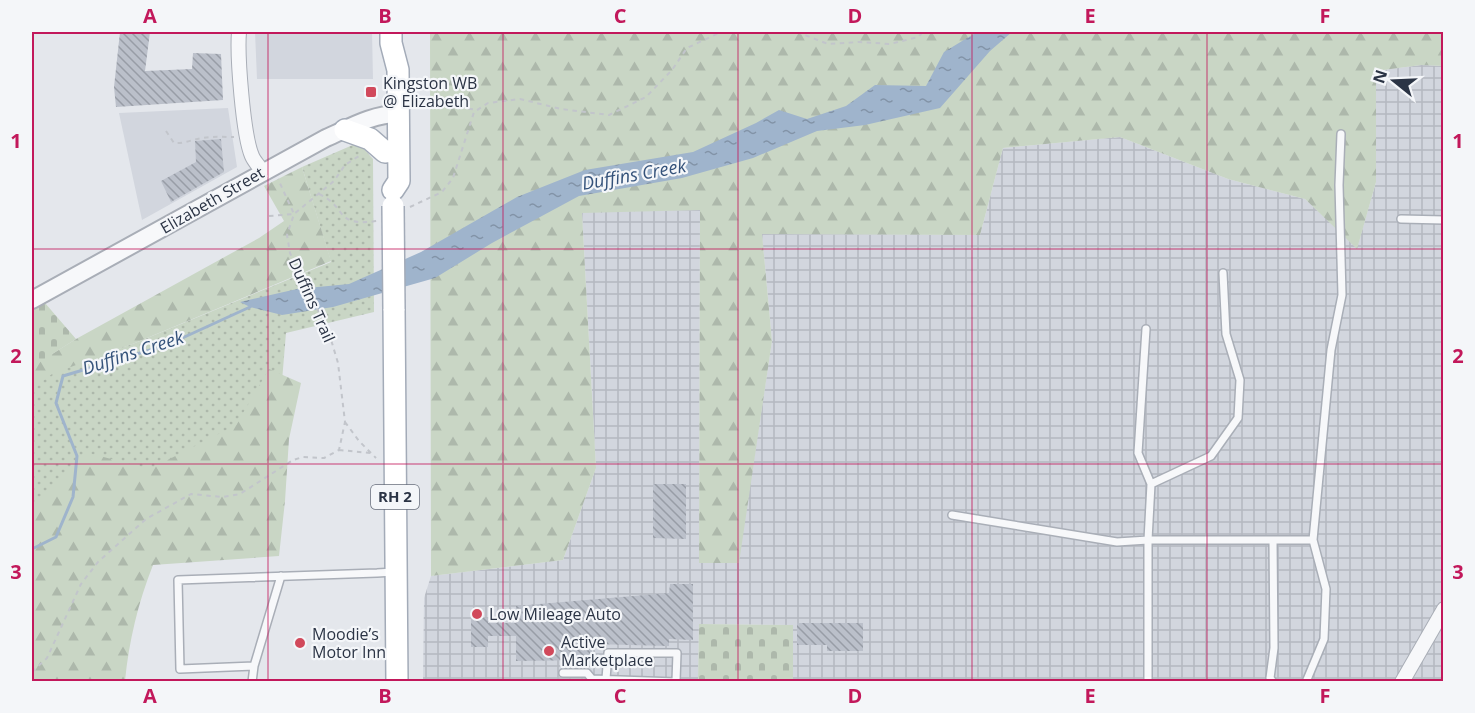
<svg xmlns="http://www.w3.org/2000/svg" width="1475" height="713" viewBox="0 0 1475 713" font-family="'Open Sans',sans-serif">
	<defs>
		<pattern id="industrial-grid" width="8" height="8" patternUnits="userSpaceOnUse" patternTransform="scale(1.5)"><rect width="8" height="8" fill="#d2d6de"/><path d="M0 4h8M4 0v8" fill="none" stroke="#b4b8c0"/></pattern>
		<pattern id="grass-dots" width="8" height="8" patternUnits="userSpaceOnUse" patternTransform="scale(1.5)"><rect width="8" height="8" fill="#c9d6c5"/><path d="M2 2h.1M6 6h.1" fill="none" stroke="#adb8ab" stroke-width="1.8" stroke-linecap="round"/></pattern>
		<pattern id="forest-firs" width="22" height="20" patternUnits="userSpaceOnUse" patternTransform="scale(1.5)"><rect width="22" height="20" fill="#c9d6c5"/><path d="M5 1l3.5 6h-7zM16 11l3.5 6h-7z" fill="#adb8ab"/></pattern>
		<pattern id="cemetery-stones" width="16" height="16" patternUnits="userSpaceOnUse" patternTransform="scale(1.5)"><rect width="16" height="16" fill="#c9d6c5"/><path d="M2 7V4a2 2 0 0 1 4 0v3zM10 15v-3a2 2 0 0 1 4 0v3z" fill="#adb8ab"/></pattern>
		<pattern id="water-ripples" width="26" height="14" patternUnits="userSpaceOnUse" patternTransform="scale(1.5)"><rect width="26" height="14" fill="#9fb4cc"/><path d="M2 4q2-2 4 0t4 0M15 11q2-2 4 0t4 0" fill="none" stroke="#8293a7"/></pattern>
		<pattern id="building-back-hatch" width="6" height="6" patternUnits="userSpaceOnUse" patternTransform="scale(1.5)"><rect width="6" height="6" fill="#bbc0ca"/><path d="M-1 5l2 2M0 0l6 6M5-1l2 2" fill="none" stroke="#989da6"/></pattern>
	</defs>
	<rect width="100%" height="100%" fill="#e4e7ec"/>
	<path fill="#d2d6de" d="M255,32h117l1,47h-116z
		M228,108l9,59 -95,53 -23,-107z"/>
	<path fill="url(#industrial-grid)" d="M1421,65l22,1v615h-650v-56l-94,-1 -1,57 -275,1 1,-84 7,-22 132,-16 33,-92 -14,-256 118,-2 -1,353h39l34,-222 -10,-107 218,1 23,-87 117,-11 108,42 77,20 52,49 19,-66v-111z"/>
	<path fill="url(#grass-dots)" d="M355,144l8,4 10,11 1,153 -88,21 -6,72 -248,141v-166l103,-37 196,-81 -29,-95z"/>
	<path fill="url(#forest-firs)" d="M430,32h1013l1,34 -23,-1 -45,6v111l-19,67 -52,-50 -77,-20 -108,-42 -117,11 -23,87 -218,-1 10,107 -33,222h-40l1,-353 -118,3 14,255 -33,92 -132,16z
		M302,167l29,94 -196,82 -83,31 -20,15v9v-46l11,-1 9,3 24,-15 183,-101 25,-17 -20,-35z
		M269,369l32,14 -12,56 -4,62 -6,55 -126,9c-15,38 -24,76 -28,116h-93v-177l56,-51 62,16 86,-44z"/>
	<path fill="url(#cemetery-stones)" d="M45,303l31,36 -44,28v-56z
		M699,624l94,1v56h-95z"/>
	<path fill="url(#water-ripples)" d="M977,32h35l-22,19 -50,57 -75,17 -48,6 -64,27 -71,20 -103,18 -87,47 -57,35 -102,29 -51,8 -32,-8 -10,-5 57,-13 52,-5 72,-32 96,-55 68,-27 108,-18 63,-29 23,-13 28,9 39,-13 29,-21 51,1 18,-34z"/>
	<g fill="none" stroke-linecap="round" stroke-linejoin="round">
		<path stroke="#9fb4cc" stroke-width="3" d="M32,549l24,-12 17,-40 4,-41 -21,-53 7,-27 104,-31 83,-38"/>
	</g>
	<path fill="url(#building-back-hatch)" d="M120,32h30l-5,39 47,-2 1,-16 28,1 2,46 -107,7 -2,-20z
		M221,139l3,33 -53,30 -10,-21 35,-19 -1,-21z
		M653,484h33v55l-33,-1z
		M670,584h23v56l-24,-1v7l-77,-2v16l-76,1v-25h-28v11h-17v-29h17v5h28v-17l153,-13z
		M797,623h66v28h-36v-6h-30z"/>
	<g fill="none" stroke-linecap="round" stroke-linejoin="round">
		<g stroke="#a9aeb7" stroke-width="10">
			<path id="service" d="M1401,219l43,1
				M1223,273l3,61 14,46 -2,38 -27,38 -60,28 -3,56h165l18,-190 11,-55 -3,-110 2,-51
				M1146,329l-8,124 13,31
				M952,515l165,27 31,-2v142
				M1273,540l1,108 -4,30 3,4
				M281,576l-27,90 -74,3 -2,-89 199,-7 17,-1
				M563,673h24l5,6
				M606,679l2,-26h69l-1,28
				M252,682l2,-16
				M592,682v-3l84,3
				M1306,682l18,-43 2,-50 -13,-49"/>
		</g>
		<g stroke="#a9aeb7" stroke-width="16">
			<path id="minor" d="M239,32c-2,23 4,103 13,124 2,5 7,10 10,15
				M1402,682l42,-73"/>
		</g>
		<g stroke="#a9aeb7" stroke-width="20">
			<path id="tertiary" d="M32,300l294,-162c23,-10 46,-24 72,-24"/>
		</g>
		<g stroke="#a3abb8" stroke-width="24">
			<path id="primary" d="M391,32v11l7,27 1,111 -6,9
				M345,130l25,9 15,13
				M394,309l3,373"/>
		</g>
		<path stroke="#c2c5cb" stroke-width="2" stroke-dasharray="4.5 4.5" stroke-linecap="butt" d="M797,32l31,12 31,-2 31,2 28,-7 5,-5
			M415,101l63,9
			M166,131l8,12c10,1 19,-4 29,-5 11,-2 21,-1 31,-1
			M319,194c30,14 14,33 58,27
			M410,207l32,-15 11,-14 21,-66 14,-9 32,-4 41,10 48,6 37,-18 26,-27 15,-22 34,-16
			M269,216l25,-2 -16,-35
			M345,422l14,19 17,17
			M339,450l31,3
			M32,672l15,-14 34,-74 17,-22 48,-43 45,-25 31,3 18,-3 53,-34 10,-3 21,1 15,-8 6,-28 -7,-59 -9,-30 -39,-80 -3,-18 7,-21 40,-33 11,-16 17,-11"/>
		<use href="#service" stroke="#f7f8fa" stroke-width="7"/>
		<use href="#minor" stroke="#f7f8fa" stroke-width="14"/>
		<use href="#tertiary" stroke="#f7f8fa" stroke-width="16"/>
		<use href="#primary" stroke="#fff" stroke-width="21"/>
		<g stroke="#a3abb8" stroke-width="24" stroke-linecap="butt">
			<path id="primary-bridge" d="M393,206l1,103"/>
		</g>
		<use href="#primary-bridge" stroke="#fff" stroke-width="21"/>
	</g>
	<path fill="none" stroke="#c2185b" stroke-width="1.5" stroke-opacity="0.55" d="M268,32v650M503,32v650M738,32v650M972,32v650M1207,32v650M32,249h1412M32,464h1412"/>
	<g fill="#d1495b" stroke="#f4f6f9" stroke-width="2">
		<rect x="365" y="86" width="12" height="12" rx="3"/>
		<circle cx="477" cy="614" r="6"/>
		<circle cx="300" cy="643" r="6"/>
		<circle cx="549" cy="651" r="6"/>
	</g>
	<g text-anchor="middle" stroke-width="4.5" stroke-linejoin="round" paint-order="stroke">
		<rect fill="#f4f6f9" stroke="#676e7b" stroke-width="1.5" x="371" y="485" width="48" height="24" rx="4.5"/>
		<g font-size="15" font-weight="bold" fill="#2b3445">
			<text x="395" y="502">RH 2</text>
		</g>
		<g font-size="16" fill="#2b3445" stroke="#f4f6f9" text-anchor="start">
			<text x="383" y="89">Kingston WB<tspan x="383" dy="18">@ Elizabeth</tspan></text>
			<text x="489" y="620">Low Mileage Auto</text>
			<text x="312" y="640">Moodie’s<tspan x="312" dy="18">Motor Inn</tspan></text>
			<text x="561" y="648">Active<tspan x="561" dy="18">Marketplace</tspan></text>
		</g>
		<g font-size="16" fill="#2b3445" stroke="#f4f6f9">
			<text transform="translate(212 200) rotate(-30)" y="6">Elizabeth Street</text>
			<text transform="translate(312 300) rotate(66)" y="6">Duffins Trail</text>
		</g>
		<g font-size="18" font-style="italic" fill="#34527a" stroke="#f4f6f9">
			<text transform="translate(634 175) rotate(-10)" y="6">Duffins Creek</text>
			<text transform="translate(133 353) rotate(-18)" y="6">Duffins Creek</text>
		</g>
	</g>
	<rect width="1475" height="713" fill="none" stroke="#f4f6f9" stroke-width="66"/>
	<g transform="translate(1394 81) rotate(288)" stroke="#f4f6f9" stroke-width="4.5" paint-order="stroke">
	<path d="M0-4.5L10 22L0 15L-10 22Z" fill="#2b3445"/>
	<text y="-9" font-size="16" font-weight="bold" text-anchor="middle" fill="#2b3445">N</text>
	</g>
	<rect x="33" y="33" width="1409" height="647" fill="none" stroke="#c2185b" stroke-width="2"/>
	<g font-size="20" text-anchor="middle" font-weight="bold" fill="#c2185b">
		<text x="150" y="23">A</text>
		<text x="385" y="23">B</text>
		<text x="620" y="23">C</text>
		<text x="855" y="23">D</text>
		<text x="1090" y="23">E</text>
		<text x="1325" y="23">F</text>
		<text x="16" y="148">1</text>
		<text x="1458" y="148">1</text>
		<text x="16" y="363">2</text>
		<text x="1458" y="363">2</text>
		<text x="16" y="579">3</text>
		<text x="1458" y="579">3</text>
		<text x="150" y="703">A</text>
		<text x="385" y="703">B</text>
		<text x="620" y="703">C</text>
		<text x="855" y="703">D</text>
		<text x="1090" y="703">E</text>
		<text x="1325" y="703">F</text>
	</g>
</svg>
